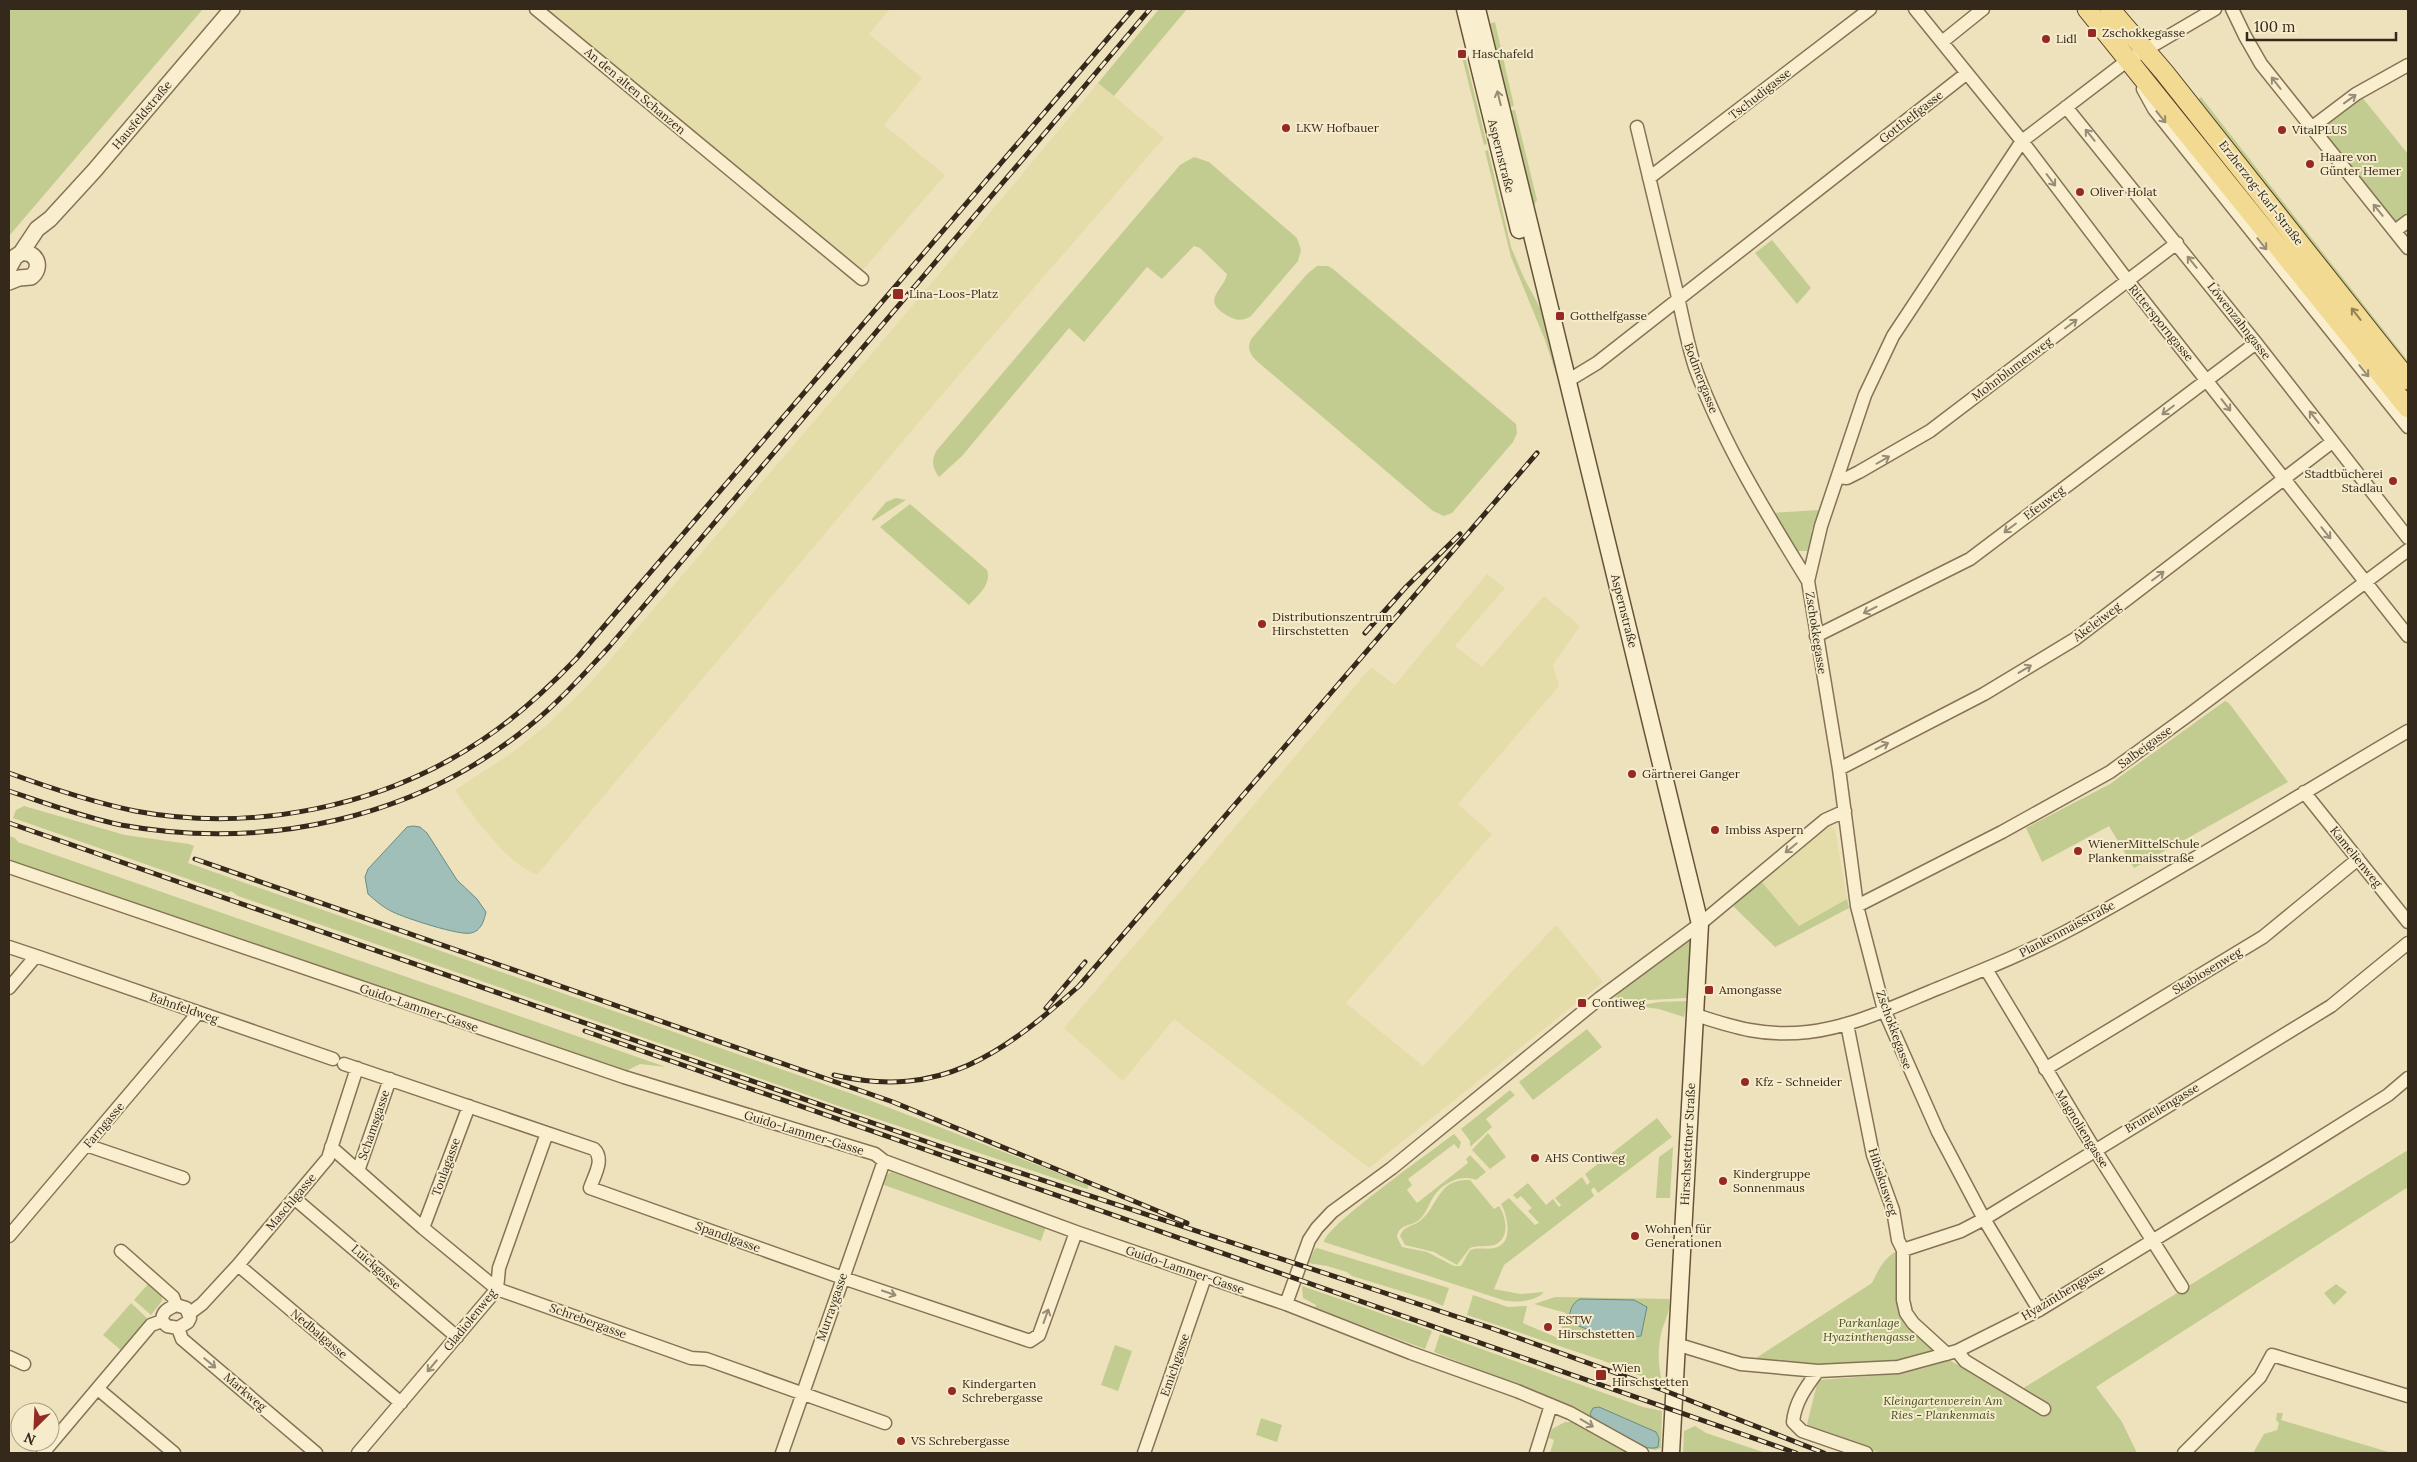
<svg xmlns="http://www.w3.org/2000/svg" width="2417" height="1462" viewBox="0 0 2417 1462" font-family="Lora,serif">
	<rect width="100%" height="100%" fill="#eee2bc"/>
	<path fill="#e4ddaa" d="M545,9h345l-21,25 53,44 -38,47 61,50 -82,95z
		M1098,83l66,55 -201,232 -426,505 -15,-8 -18,-15 -24,-27 -25,-35 58,-38 35,-28 42,-41 319,-373z
		M1487,574l18,14 -50,58 27,21 62,-71 36,30 -27,39 6,21 -101,118 34,30 -146,169 77,63 133,-141 47,57 -234,186 -195,-149 -51,62 -59,-53 307,-361 24,18z
		M1831,826l4,3 12,70 -48,27 -38,-45z"/>
	<path fill="#c2cc90" d="M9,9h194l-194,227z
		M1159,9h28l-73,87 -16,-13z
		M1495,22l19,84 -5,1 -20,-83z
		M1465,56l22,88 -3,1 -22,-88z
		M2361,96l47,58v64l-7,5h-8l-73,-92 1,-7z
		M2201,97l207,264v6l-210,-267z
		M1515,110l22,90 -4,7 -23,-96z
		M1488,150l23,97 13,31 22,41 15,60 -3,1 -13,-40 -34,-83 -26,-106z
		M1194,157l15,5 88,76 4,12 -3,11 -47,55c-6,4 -12,5 -19,2 -35,-17 -8,-27 -5,-44l-27,-26 -6,-2 -3,3 -29,30 -15,-12 -63,75 -15,-14 -107,128 -23,21c-7,-9 -8,-18 -2,-27l243,-285z
		M1772,240l39,48 -14,16 -42,-51z
		M1317,266h11l5,3 183,155 1,9 -4,9 -61,71 -8,3 -11,-5 -175,-149c-8,-7 -12,-15 -6,-24l55,-64z
		M896,498l10,2 -33,21 -1,-2 14,-17z
		M910,504l77,66c5,14 -9,25 -18,35l-89,-78z
		M1819,510l-8,22 2,1 -5,18h-11l-25,-38z
		M2225,701l4,2 59,79 -154,86 -25,-42 -67,36 -16,-34 84,-44z
		M24,806l101,29 64,9 5,2 -6,17 676,235 225,87 -2,4 -237,-79 -612,-214 -7,-5 -3,2 -215,-75 3,-8z
		M9,836l6,2 3,4 648,225 -26,-3 -16,8 -615,-209z
		M1761,881l38,45 48,-27 2,9 -74,39 -45,-44z
		M1688,941l4,1 1,24h-4l-2,32 -39,2 -28,7 -5,-5v-5l10,-11z
		M1687,1001l-3,16 -25,-8 -22,-3 22,-4z
		M1587,1029l15,18 -69,53 -14,-18z
		M1510,1090l5,5 -29,24 6,8 -22,20v-6l-9,-12z
		M1657,1118l15,19 -74,56 -4,-6 -3,3 3,6 -90,69 -10,24 26,5 24,-2c-9,10 -29,11 -41,8l-179,-58c0,-15 112,-94 130,-108l7,8 -2,7 -5,-5 -46,35 4,6 -5,5 10,13 51,-40 -2,-4 4,-4 16,17 -10,8c-15,-6 -33,3 -42,16 -5,7 -7,16 -14,23 -8,8 -21,4 -23,18l5,10 25,5 27,14h7l9,-16c9,-3 16,0 24,-2 20,-3 14,-32 7,-44l8,-6 26,27 4,-2 -11,-12 4,-3 -11,-12 -4,3 -4,-4 15,-12 18,22 7,-6 6,8 2,-2 -6,-7 27,-21 5,8 3,-3 -5,-8z
		M1488,1133l18,24 -16,12 -18,-19z
		M1673,1147l-3,51h-14l3,-41z
		M2408,1150v37l-312,200 26,35 15,31h-256l-70,-23 -4,-6 11,-44 80,-6 49,-15 67,35z
		M891,1172l155,54 -5,15 -157,-56 1,-9z
		M1470,1180l24,29 5,-3c7,10 12,33 -5,39 -7,2 -16,0 -24,3l-13,17 -23,-13 -29,-7 -5,-9c4,-11 13,-9 21,-16 17,-14 17,-42 49,-40z
		M1317,1248l132,40 -6,18 -13,-6 -78,-24 -5,-4 -20,-6 -19,-3 7,-14z
		M1899,1250l-1,47 39,56 -71,14 -112,-5 2,-4 116,-75c7,-14 12,-26 27,-33z
		M148,1284l14,13v4l-11,14 -17,-15z
		M2336,1284l11,8 -13,13 -10,-12z
		M1302,1286l130,45 -7,18 -110,-41 1,-3 -13,-7z
		M1473,1295l35,12 19,-1 -4,17 35,15 8,-25 -32,-9 21,-7 114,2c2,11 -4,21 -7,31 -5,18 -4,38 1,55l-59,-24 -137,-46z
		M131,1303l18,17 -27,31 -19,-16z
		M1440,1334l203,73 19,4 -1,37 -5,2 -12,-2 -73,-42 -137,-54z
		M1115,1345l17,6 -14,40 -17,-6z
		M2277,1413h6l-2,7 111,33h-139l11,-19 13,-4 2,-7 -3,-3z
		M1261,1418l21,7 -5,17 -21,-7z
		M1565,1422h8l55,31h-78l4,-13 -5,-2 3,-9z
		M1695,1426l11,7 60,20h-83l1,-22z"/>
	<path fill="#a0bfb8" stroke="#688c85" d="M413,826l7,1 7,6 30,47 20,19 9,13c-2,9 -5,19 -15,21 -11,3 -66,-15 -78,-21 -9,-4 -17,-11 -25,-18l-3,-17 3,-8 39,-42z
		M1580,1299l54,1 13,7 -6,29 -28,3 -42,-16 -2,-4c1,-9 3,-16 11,-20z
		M1599,1407l57,25 3,6 -1,9c-15,7 -52,-21 -66,-30l-2,-3 3,-6z"/>
	<g fill="none" stroke-linecap="round" stroke-linejoin="round">
		<g stroke="#867256" stroke-width="15">
			<path id="minor" d="M536,9l326,270
				M1915,9l107,132 106,140 280,355
				M2232,9l13,27 16,28 147,184
				M1942,42l41,-33
				M2143,89l11,20 254,318
				M2066,107l190,236 152,195
				M1637,127c13,54 26,108 39,162 7,28 11,55 20,81 28,75 70,143 112,211
				M2311,128l45,-34 52,-29
				M1649,178l221,-169
				M2395,231l13,-10
				M1569,380l28,-17 370,-290
				M1838,477l9,1 12,-6 71,-41 247,-188
				M1816,636l154,-77 286,-216
				M1839,769l145,-75 91,-55 257,-197
				M2304,792l104,130
				M9,867l615,210 251,77 9,7 192,71 210,72 125,49 106,38 53,22 72,40
				M1857,906l145,-74 108,-60 80,-58 218,-164
				M9,947l27,9 -27,32
				M36,956l297,103
				M1986,969l109,181 87,137
				M1696,1015c39,13 70,22 112,17 45,-5 89,-27 131,-44 44,-18 89,-36 130,-58 115,-62 226,-133 339,-199
				M1847,1024l26,131 20,55 5,30 5,10v50l3,13 7,10 34,31
				M344,1064l250,85c11,10 0,27 -4,39l253,90 187,63 9,-6 37,-103
				M2045,1069l218,-132 95,-78
				M86,1145l97,33
				M331,1147l92,81 74,61 194,69 15,1 179,64
				M358,1171l32,-92
				M294,1198l163,139
				M423,1228l46,-122
				M9,1236l189,-223
				M1903,1250l58,-19 23,-12 347,-213 77,-63
				M121,1251l52,46 3,8
				M238,1265l163,138
				M1286,1304l23,-64 8,-12 15,-16 60,-44 208,-170 100,-74 125,-104 20,-9
				M176,1305l10,3 4,10 -2,4 -10,6 -11,-2 -5,-5c0,-10 6,-12 14,-16z
				M2039,1310l-55,-91 -46,-87 -54,-122 -27,-104 -18,-137 -31,-188 13,-55 44,-131 28,-59 129,-195 106,-81 87,-51
				M190,1313l12,-9 36,-39 90,-107 29,-90
				M178,1328l4,11 134,114
				M1676,1344l65,20 77,7 80,-4 59,-16 82,-41 244,-149 105,-66 20,-17
				M1957,1351l8,10 79,48
				M9,1357l15,7
				M1818,1371c-12,16 -23,31 -25,51l9,9 64,22
				M98,1389l76,64
				M43,1453l108,-128 11,-4
				M358,1453l139,-164 2,-21 48,-135
				M782,1453l102,-292
				M1144,1453l61,-176
				M1536,1453l15,-48
				M2184,1453l76,-76 12,-22 136,41"/>
		</g>
		<g stroke="#867256" stroke-width="18">
			<path id="tertiary" d="M9,268l6,-11 6,-4 16,-24 13,-10 44,-48 138,-162
				M9,282l10,-4 12,-1c12,-9 6,-26 -10,-24"/>
		</g>
		<g stroke="#675339" stroke-width="19">
			<path id="secondary" d="M1465,9l54,221
				M1477,9l223,915 -29,529"/>
		</g>
		<g stroke="#533f2a" stroke-width="21">
			<path id="primary" d="M2087,9l321,399
				M2110,9l54,63 244,308"/>
		</g>
		<use href="#minor" stroke="#f9efcf" stroke-width="12"/>
		<use href="#tertiary" stroke="#f9efcf" stroke-width="15"/>
		<use href="#secondary" stroke="#f9efcf" stroke-width="16"/>
		<use href="#primary" stroke="#f3da92" stroke-width="19"/>
		<g stroke="#35291b" stroke-width="5">
			<path id="rail" d="M1365,633l41,-46 54,-53
				M9,773c41,15 83,29 126,38 117,22 248,-4 347,-71 35,-23 65,-51 94,-81l557,-650
				M9,791c36,12 74,26 112,34 143,26 294,-6 407,-98 30,-24 55,-52 81,-80l541,-638
				M9,823l933,324 549,181 172,62 161,63
				M195,859l698,243 294,121
				M1046,1008l39,-46
				M585,1031l1211,422
				M834,1075c107,25 168,-21 245,-89l458,-533"/>
		</g>
		<use href="#rail" stroke="#f6eccc" stroke-width="3" stroke-dasharray="9" stroke-linecap="butt"/>
	</g>
	<defs><path id="oneway-shaft" d="M-6 0H5M1.5-3L5.5 0L1.5 3" fill="none" stroke-width="1.6" stroke-linecap="round" stroke-linejoin="round" transform="scale(1.25)"/></defs>
	<g stroke="#978c75">
		<use href="#oneway-shaft" transform="translate(2276 83) rotate(-128)"/>
		<use href="#oneway-shaft" transform="translate(1499 98) rotate(-104)"/>
		<use href="#oneway-shaft" transform="translate(2350 99) rotate(-36)"/>
		<use href="#oneway-shaft" transform="translate(2161 117) rotate(51)"/>
		<use href="#oneway-shaft" transform="translate(2090 135) rotate(-129)"/>
		<use href="#oneway-shaft" transform="translate(2051 180) rotate(53)"/>
		<use href="#oneway-shaft" transform="translate(2378 210) rotate(-129)"/>
		<use href="#oneway-shaft" transform="translate(2262 244) rotate(51)"/>
		<use href="#oneway-shaft" transform="translate(2192 262) rotate(-129)"/>
		<use href="#oneway-shaft" transform="translate(2071 324) rotate(-37)"/>
		<use href="#oneway-shaft" transform="translate(2364 371) rotate(51)"/>
		<use href="#oneway-shaft" transform="translate(2226 405) rotate(52)"/>
		<use href="#oneway-shaft" transform="translate(2168 410) rotate(143)"/>
		<use href="#oneway-shaft" transform="translate(2314 417) rotate(-128)"/>
		<use href="#oneway-shaft" transform="translate(1883 460) rotate(-30)"/>
		<use href="#oneway-shaft" transform="translate(2010 528) rotate(143)"/>
		<use href="#oneway-shaft" transform="translate(2326 533) rotate(51)"/>
		<use href="#oneway-shaft" transform="translate(2158 576) rotate(-37)"/>
		<use href="#oneway-shaft" transform="translate(1870 610) rotate(153)"/>
		<use href="#oneway-shaft" transform="translate(2025 669) rotate(-31)"/>
		<use href="#oneway-shaft" transform="translate(1882 746) rotate(-27)"/>
		<use href="#oneway-shaft" transform="translate(1791 848) rotate(141)"/>
		<use href="#oneway-shaft" transform="translate(889 1293) rotate(19)"/>
		<use href="#oneway-shaft" transform="translate(1046 1316) rotate(-70)"/>
		<use href="#oneway-shaft" transform="translate(210 1363) rotate(40)"/>
		<use href="#oneway-shaft" transform="translate(432 1366) rotate(130)"/>
		<use href="#oneway-shaft" transform="translate(1587 1423) rotate(31)"/>
	</g>
	<use stroke="#948256" href="#oneway-shaft" transform="translate(2356 314) rotate(-128)"/>
	<g fill="#952a25" stroke="#f6eccc" stroke-width="2">
		<rect x="2087" y="28" width="10" height="10" rx="2.5"/>
		<circle cx="2046" cy="39" r="5"/>
		<rect x="1457" y="49" width="10" height="10" rx="2.5"/>
		<circle cx="1286" cy="128" r="5"/>
		<circle cx="2282" cy="130" r="5"/>
		<circle cx="2310" cy="164" r="5"/>
		<circle cx="2080" cy="192" r="5"/>
		<rect x="892" y="288" width="12" height="12" rx="2.5"/>
		<rect x="1555" y="311" width="10" height="10" rx="2.5"/>
		<circle cx="2393" cy="481" r="5"/>
		<circle cx="1262" cy="624" r="5"/>
		<circle cx="1632" cy="774" r="5"/>
		<circle cx="1715" cy="830" r="5"/>
		<circle cx="2078" cy="851" r="5"/>
		<rect x="1704" y="985" width="10" height="10" rx="2.5"/>
		<rect x="1577" y="998" width="10" height="10" rx="2.5"/>
		<circle cx="1745" cy="1082" r="5"/>
		<circle cx="1535" cy="1158" r="5"/>
		<circle cx="1723" cy="1181" r="5"/>
		<circle cx="1635" cy="1236" r="5"/>
		<circle cx="1548" cy="1327" r="5"/>
		<rect x="1595" y="1369" width="12" height="12" rx="2.5"/>
		<circle cx="952" cy="1391" r="5"/>
		<circle cx="901" cy="1441" r="5"/>
	</g>
	<g text-anchor="middle" stroke-width="4" stroke-linejoin="round" paint-order="stroke">
		<g font-size="12" fill="#35291b" stroke="#f6eccc" text-anchor="start">
			<text x="2102" y="37">Zschokkegasse</text>
			<text x="2056" y="43">Lidl</text>
			<text x="1472" y="58">Haschafeld</text>
			<text x="1296" y="132">LKW Hofbauer</text>
			<text x="2292" y="134">VitalPLUS</text>
			<text x="2320" y="161">Haare von<tspan x="2320" dy="14">Günter Hemer</tspan></text>
			<text x="2090" y="196">Oliver Holat</text>
			<text x="909" y="298">Lina-Loos-Platz</text>
			<text x="1570" y="320">Gotthelfgasse</text>
			<text x="2383" y="478" text-anchor="end">Stadtbücherei<tspan x="2383" dy="14">Stadlau</tspan></text>
			<text x="1272" y="621">Distributionszentrum<tspan x="1272" dy="14">Hirschstetten</tspan></text>
			<text x="1642" y="778">Gärtnerei Ganger</text>
			<text x="1725" y="834">Imbiss Aspern</text>
			<text x="2088" y="848">WienerMittelSchule<tspan x="2088" dy="14">Plankenmaisstraße</tspan></text>
			<text x="1719" y="994">Amongasse</text>
			<text x="1592" y="1007">Contiweg</text>
			<text x="1755" y="1086">Kfz - Schneider</text>
			<text x="1545" y="1162">AHS Contiweg</text>
			<text x="1733" y="1178">Kindergruppe<tspan x="1733" dy="14">Sonnenmaus</tspan></text>
			<text x="1645" y="1233">Wohnen für<tspan x="1645" dy="14">Generationen</tspan></text>
			<text x="1558" y="1324">ESTW<tspan x="1558" dy="14">Hirschstetten</tspan></text>
			<text x="1612" y="1372">Wien<tspan x="1612" dy="14">Hirschstetten</tspan></text>
			<text x="962" y="1388">Kindergarten<tspan x="962" dy="14">Schrebergasse</tspan></text>
			<text x="911" y="1445">VS Schrebergasse</text>
		</g>
		<g font-size="12" fill="#35291b" stroke="#f6eccc">
			<text transform="translate(635 91) rotate(40)" y="4">An den alten Schanzen</text>
			<text transform="translate(1760 94) rotate(-38)" y="4">Tschudigasse</text>
			<text transform="translate(142 115) rotate(-50)" y="4">Hausfeldstraße</text>
			<text transform="translate(1911 117) rotate(-38)" y="4">Gotthelfgasse</text>
			<text transform="translate(1501 156) rotate(76)" y="4">Aspernstraße</text>
			<text transform="translate(2261 193) rotate(52)" y="4">Erzherzog-Karl-Straße</text>
			<text transform="translate(2239 321) rotate(52)" y="4">Löwenzahngasse</text>
			<text transform="translate(2161 323) rotate(51)" y="4">Rittersporngasse</text>
			<text transform="translate(2012 369) rotate(-37)" y="4">Mohnblumenweg</text>
			<text transform="translate(1701 378) rotate(69)" y="4">Bodmergasse</text>
			<text transform="translate(2044 503) rotate(-37)" y="4">Efeuweg</text>
			<text transform="translate(1624 611) rotate(76)" y="4">Aspernstraße</text>
			<text transform="translate(2097 622) rotate(-37)" y="4">Akeleiweg</text>
			<text transform="translate(1816 633) rotate(81)" y="4">Zschokkegasse</text>
			<text transform="translate(2145 747) rotate(-36)" y="4">Salbeigasse</text>
			<text transform="translate(2356 857) rotate(51)" y="4">Kamelienweg</text>
			<text transform="translate(2067 929) rotate(-28)" y="4">Plankenmaisstraße</text>
			<text transform="translate(2207 971) rotate(-31)" y="4">Skabiosenweg</text>
			<text transform="translate(184 1008) rotate(19)" y="4">Bahnfeldweg</text>
			<text transform="translate(419 1008) rotate(19)" y="4">Guido-Lammer-Gasse</text>
			<text transform="translate(1894 1030) rotate(70)" y="4">Zschokkegasse</text>
			<text transform="translate(2162 1108) rotate(-31)" y="4">Brunellengasse</text>
			<text transform="translate(104 1125) rotate(-50)" y="4">Farngasse</text>
			<text transform="translate(374 1125) rotate(-71)" y="4">Schamsgasse</text>
			<text transform="translate(2082 1129) rotate(58)" y="4">Magnoliengasse</text>
			<text transform="translate(804 1133) rotate(17)" y="4">Guido-Lammer-Gasse</text>
			<text transform="translate(1688 1144) rotate(-87)" y="4">Hirschstettner Straße</text>
			<text transform="translate(446 1167) rotate(-70)" y="4">Toulagasse</text>
			<text transform="translate(1883 1182) rotate(72)" y="4">Hibiskusweg</text>
			<text transform="translate(291 1202) rotate(-50)" y="4">Maschlgasse</text>
			<text transform="translate(728 1237) rotate(20)" y="4">Spandlgasse</text>
			<text transform="translate(376 1267) rotate(41)" y="4">Luickgasse</text>
			<text transform="translate(1185 1270) rotate(19)" y="4">Guido-Lammer-Gasse</text>
			<text transform="translate(2063 1293) rotate(-31)" y="4">Hyazinthengasse</text>
			<text transform="translate(832 1307) rotate(-71)" y="4">Murraygasse</text>
			<text transform="translate(470 1320) rotate(-51)" y="4">Gladiolenweg</text>
			<text transform="translate(588 1321) rotate(20)" y="4">Schrebergasse</text>
			<text transform="translate(319 1334) rotate(40)" y="4">Nedbalgasse</text>
			<text transform="translate(1175 1365) rotate(-71)" y="4">Emichgasse</text>
			<text transform="translate(245 1392) rotate(40)" y="4">Markweg</text>
		</g>
		<g font-size="12" font-style="italic" fill="#435121" stroke="#f6eccc">
			<text x="1869" y="1327">Parkanlage<tspan x="1869" dy="14">Hyazinthengasse</tspan></text>
			<text x="1943" y="1405">Kleingartenverein Am<tspan x="1943" dy="14">Ries - Plankenmais</tspan></text>
		</g>
	</g>
	<rect width="2417" height="1462" fill="none" stroke="#35291b" stroke-width="20"/>
	<g transform="translate(35 1427) rotate(204)"><circle r="24" fill="#f6eccc" stroke="#a99e85"/>
	<path d="M0-4L9 19L0 12L-9 19Z" fill="#952a25"/>
	<text y="-8" font-size="14" font-weight="bold" text-anchor="middle" fill="#35291b">N</text>
	</g>
	<path d="M2247 32v8h149v-8" fill="none" stroke="#35291b" stroke-width="2.5"/>
	<text x="2254" y="32" font-size="15" fill="#35291b" stroke="#f6eccc" stroke-width="4" paint-order="stroke">100 m</text>
</svg>
